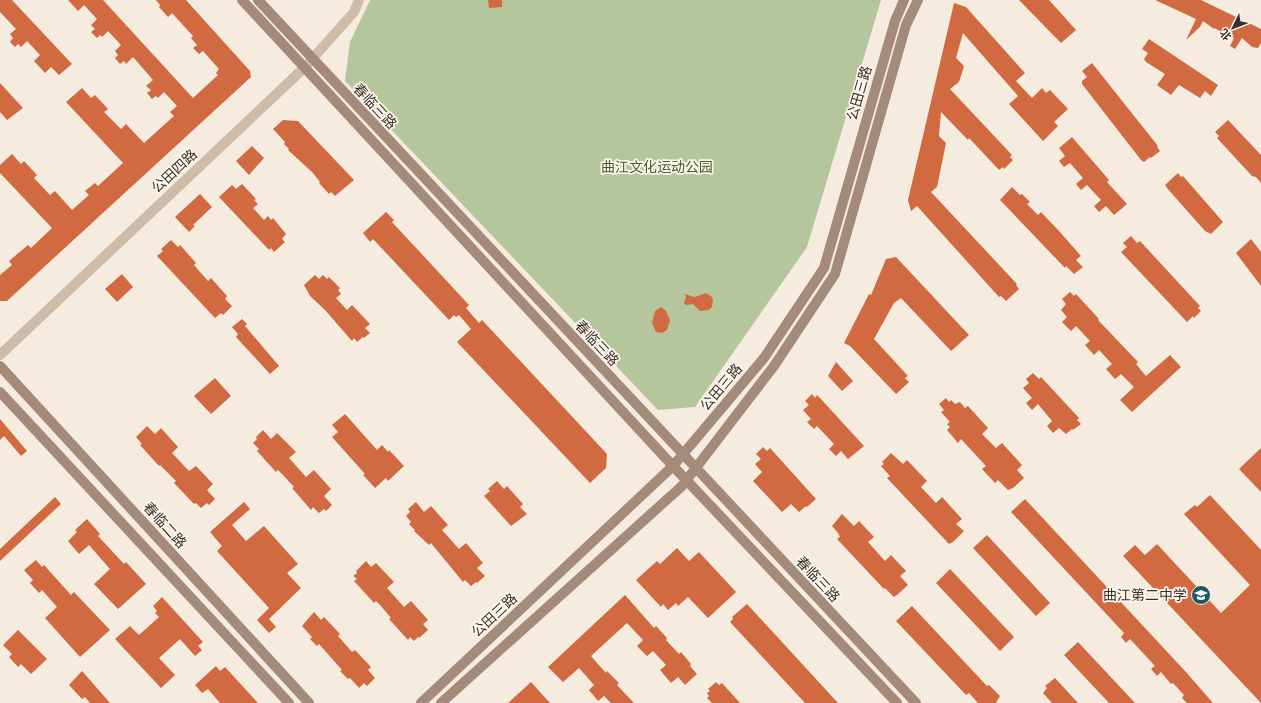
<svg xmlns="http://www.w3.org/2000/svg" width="1261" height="703" viewBox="0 0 1261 703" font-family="'Golos Text','Noto Sans SC',sans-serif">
	<rect width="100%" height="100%" fill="#f5ebde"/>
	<path fill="#b6c69c" d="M370,0h511l-74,247 -112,160 -37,3 -313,-329 5,-39z"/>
	<path fill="#d16a40" d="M0,0h12l60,64 -13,11 -8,-8 -6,6 -11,-12 6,-6 -13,-14 -6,6 -3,-3 -3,3 -5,-5 3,-4 -3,-4 6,-5 -16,-17z
		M68,0h35l90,98 25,-23 -2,-2 3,-4 -16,-18 -4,3 -6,-6 4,-3 -6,-7 2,-2 -21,-23 -4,4 -9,-10 1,-2 -4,-5h30l64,71 1,6 -244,224h-7v-26l12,-10 -3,-4 19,-16 3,3 21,-20 -52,-55v-8l12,-11 9,10 3,-3 13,14 -3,3 16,17 5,-4 17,19 17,-15 -4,-4 10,-8 3,3 25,-23 -57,-61 16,-14 9,10 4,-3 13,14 -4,3 17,17 5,-5 18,19 30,-27 -4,-4 7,-6 -13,-14 -6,6 -2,-2 -4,3 -5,-6 4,-3 -5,-4 7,-6 -20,-23 -7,7 -2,-3 -4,3 -5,-6 3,-3 -3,-4 6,-6 -13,-14 -6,6 -2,-2 -3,3 -6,-6 4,-3 -4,-4 6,-6 -13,-14 -6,6z
		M488,0h14v7l-13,1z
		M1019,0h30l27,30 -15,13z
		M1155,0h46l60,29v14l-3,5 -6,-1 -10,-9 -7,11 -5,-3 4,-8 -20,-10v1l-11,-8 -3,6 -14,13 10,-21z
		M954,3l12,4 59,66 -9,8 16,17 10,-10 4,5 4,-3 18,19 -14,13 4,4 -15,15 -34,-37 9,-8 -55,-63 -7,25 8,8 -5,16 -9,7 62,66 -2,2 3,3 -9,9 -1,-2 -4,3 -30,-32 -1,2 -27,-28 -2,24 7,7 -9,44 -6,5 86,92 -1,1 3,4 -13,12 -5,-5 -2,1 -82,-91 -6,5 -3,-11z
		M1149,39l69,46 -7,11 -6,-5 -5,7 -21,-13 -8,10 -14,-10 8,-11 -19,-12 -2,-3 4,-6 -6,-4z
		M1092,63l66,83 -1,1 3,4 -9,7 -1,-1 -6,5 -3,-2 -59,-76v-3l5,-4 -5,-6z
		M0,83l23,25 -16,12 -7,-8z
		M283,120l15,1 56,59 -19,16 -4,-4 -2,2 -10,-11 1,-1 -7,-9 -25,-23 1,-1 -5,-5 1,-2 -12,-13z
		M1228,120l33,35v28l-5,-6 -4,-1 -35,-38 2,-2 -4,-4z
		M1072,137l37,43 -2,2 20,22 -13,11 -8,-9 -7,6 -5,-6 7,-6 -14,-15 -6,5 -5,-6 7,-6 -13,-15 -6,4 -5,-6 6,-5 -6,-8z
		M252,146l12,12 -15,17 -13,-14z
		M1178,173l3,4 2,-1 40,46 -12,12 -6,-3 -38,-43 -2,-3z
		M242,184l14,15 -2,1 4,4 -5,4 11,12 4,-4 3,4 2,-2 13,16 -4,5 3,3 -11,10 -3,-4 -2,2 -50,-53 13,-12 4,4z
		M1012,187l8,8 2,-1 8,8 -3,2 11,11 3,-3 18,19 22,25 -5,4 7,7 -9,7 -8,-8 -1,2 -65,-68z
		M200,194l12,13 -19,18 2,1 -6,6 -14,-15z
		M386,212l8,8 -2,2 77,83 -3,3 13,15 3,-3 125,134 -1,14 -16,15 -133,-141 14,-13 -12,-14 -3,2 -2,-2 -5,5 -76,-81 -3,3 -7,-9z
		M1131,236l6,7 3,-2 60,65 -2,2 3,3 -7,7 -1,-2 -6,6 -66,-70 6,-5 -4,-4z
		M1251,239l10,13v34l-25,-33z
		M171,240l7,7 2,-2 16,18 -2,2 14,16 3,-3 16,18 -2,3 7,7 -9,9 -2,-2 -6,5 -58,-62 6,-5 -2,-2z
		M896,257l73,78 -18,16 -50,-53 -7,5 -20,36 34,37 -3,2 4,4 -13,12 -46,-48 -6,-3 25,-49 2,1 15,-36z
		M122,274l11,13 -16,15 -12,-13z
		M315,275l4,4 4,-4 4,4 2,-2 11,11 -2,2 3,4 -5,4 11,12 5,-5 18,19 -5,4 5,5 -6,5 -1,-1 -6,5 -3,-4 -2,3 -27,-31 -15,-14 -6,-11z
		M1070,292l4,4 2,-2 23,25 -1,1 40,42 -2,2 10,12 24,-21 11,12 -49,45 -12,-12 14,-13 -13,-13 -6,5 -9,-10 6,-5 -13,-14 -5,5 -9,-10 5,-4 -14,-15 -5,5 -9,-9 5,-5 -6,-7 5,-6 -4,-5z
		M706,293l5,3 2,4 -1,7 -3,3 -9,1 -7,-7 -6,1 -3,-1 2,-8 -2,-2 11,3z
		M661,307l5,4 4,9 -3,10 -5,3 -6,-1 -4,-9 3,-12z
		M242,319l5,5 -2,2 34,40 -9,8 -34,-37 2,-3 -6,-7z
		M836,362l17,19 -11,10 -14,-15z
		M1033,373l6,6 2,-2 38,41 -2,2 4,4 -8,6 -1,-1 -6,5 -7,-6 -6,5 -6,-7 5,-5 -14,-17 -6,6 -6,-7 6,-5 -9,-10 6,-5 -3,-4z
		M215,378l16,18 -20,18 -17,-18z
		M812,394l3,4 2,-3 3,3 44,48 -16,13 -7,-8 -5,5 -7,-7 5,-5 -17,-18 -3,3 -7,-7 4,-3 -8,-9 6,-5 -4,-4z
		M946,398l3,4 2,-2 4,4 5,-2 5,6 3,-2 20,22 -6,6 14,14 6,-5 20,22 -5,5 7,8 -11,10 -5,2 -10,-10 -3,3 -13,-14 4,-3 -12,-13 -13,-14 -3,4 -11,-13 3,-3 -3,-3 3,-2 -9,-10 3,-2 -5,-6z
		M345,414l32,36 5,-5 6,7 1,-2 15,16 -16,15 -2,-3 -11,10 -12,-13 2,-1 -33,-37 6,-5 -6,-7z
		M0,419l27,32 -6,5 -17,-20 -4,4z
		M147,426l8,8 6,-6 17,19 -6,6 17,18 7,-5 17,18 -6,6 8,9 -6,6 -2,-2 -6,5 -5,-5 -2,1 -20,-21 2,-2 -16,-16 -1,1 -19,-21 2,-1 -6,-7z
		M263,430l8,9 6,-6 19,19 -7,6 17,19 8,-7 17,19 -7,7 8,9 -6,6 -2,-2 -5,4 -6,-6 -2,3 -19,-22 2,-1 -11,-12 -5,-5 -2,2 -19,-21 2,-2 -6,-6 4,-4 -1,-2z
		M763,447l4,4 3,-3 46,51 -9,8 -1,-1 -7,6 -8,-8 -9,8 -29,-31 9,-9 -7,-8 6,-5 -5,-5z
		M1261,448v44l-22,-23z
		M891,453l12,11 4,-4 20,21 -6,6 15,16 6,-6 20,22 -6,5 8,7 -11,11 -4,2 -62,-66 3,-2 -9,-10 3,-2 -2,-2z
		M497,481l7,8 3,-3 16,18 -3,3 7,7 -16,12 -27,-30 6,-5 -2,-2z
		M1210,495l51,55v153l-138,-147 12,-11 10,10 12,-11 64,69 29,-28 -66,-71 11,-9 2,2z
		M55,497l6,7 -61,57v-12z
		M1025,499l160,172 28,32h-26l-5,-5 2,-3 -11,-12 -2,1 -10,-12 -4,4 -6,-7 4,-3 -25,-27 -4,4 -5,-6 3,-4 -113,-121z
		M244,502l6,7 -18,16 14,16 18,-15 34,38 -11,9 14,15 -32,31 7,8 -7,6 -12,-13 12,-12 -52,-57 5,-5 -12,-14z
		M416,502l8,10 7,-6 17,19 -6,5 17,19 7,-6 17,20 -6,5 8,8 -8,7 -1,-1 -5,4 -6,-6 -2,2 -32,-39 -2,2 -15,-14 1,-1 -6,-6 2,-2 -5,-6 4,-4 -2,-3z
		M842,514l12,12 5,-5 15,16 -6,5 17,19 6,-6 15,16 -6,5 8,9 -11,10 -3,2 -9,-9 -1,1 -47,-50 3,-2 -2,-4 -6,-7z
		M87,519l13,15 -2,2 26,28 2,-2 20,22 -28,25 -24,-25 16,-15 -21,-24 -10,9 -11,-13 9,-9 -2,-2z
		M987,535l63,68 -14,13 -63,-68z
		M677,548l12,13 10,-9 37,40 -28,26 -20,-21 -10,9 -2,-3 -8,7 -5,-6 -2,3 -25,-27 21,-19 3,3z
		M36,560l6,7 2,-2 27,30 3,-3 36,38 -30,27 -35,-39 12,-11 -15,-17 -3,3 -9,-10 3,-3 -9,-10z
		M366,561l5,6 5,-4 18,19 -7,6 17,19 7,-6 17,19 -5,4 5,6 -9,8 -1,-1 -4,4 -4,-4 -2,3 -19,-21 2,-1 -10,-12 -5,-5 -2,2 -20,-22 3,-2 -4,-3 4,-3 -1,-2z
		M950,569l64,68 -14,14 -64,-68z
		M625,595l29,33 2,-2 11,12 -1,2 13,14 2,-2 10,12 -1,2 7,8 -12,11 -7,-8 -7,6 -11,-13 6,-5 -13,-14 -6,5 -10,-10 6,-6 -16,-17 -36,33 15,17 1,-2 12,12 -2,2 17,18h-23l-7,-7 -6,5 -9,-11 5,-5 -15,-17 -16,14 -15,-15z
		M162,597l41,45 -5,4 4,4 -7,6 -15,-17 -21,19 16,17 -14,13 -46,-49 15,-13 9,9 20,-18 -4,-4 2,-2 -4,-5z
		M747,604l91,99h-33l-75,-81 3,-3 -1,-2z
		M912,606l75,80 2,-1 11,11 -4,7h-18l-9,-10 -3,2 -70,-74z
		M314,612l7,8 3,-3 16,17 -2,2 14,16 3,-2 16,17 -3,3 7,8 -8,8 -3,-3 -5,5 -9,-10 -2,1 -8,-8 2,-1 -23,-26 -2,2 -7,-7 2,-2 -10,-11z
		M18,630l29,29 -16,15 -10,-10 -3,3 -9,-10 3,-3 -9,-9z
		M1078,642l57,61h-26l-45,-48z
		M216,666l4,5 5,-4 33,36h-38l-12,-14 -6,4 -7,-8z
		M82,671l28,32h-20l-5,-6 -3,2 -13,-14z
		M1055,678l23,25h-26l-9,-10 4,-5 -2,-2z
		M531,682l19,21h-42z
		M716,682l3,3 3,-2 18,20h-28l-5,-5 2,-2 -2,-3 3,-2 -2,-2z"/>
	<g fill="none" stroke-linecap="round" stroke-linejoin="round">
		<path stroke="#cfbca8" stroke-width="10" d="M0,355l304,-287 50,-56 5,-12"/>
		<path stroke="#a38a79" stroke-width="10" d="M242,0l431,466 224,237
			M258,0l658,703
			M0,366l309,337
			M0,392l289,311
			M421,703l252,-237 91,-108 60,-90 71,-247 9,-21
			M441,703l241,-217 92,-120 61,-92 71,-249 12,-25"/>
	</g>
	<defs>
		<g id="school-disc" transform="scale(1)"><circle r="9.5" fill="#1a5962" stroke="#fcf5eb"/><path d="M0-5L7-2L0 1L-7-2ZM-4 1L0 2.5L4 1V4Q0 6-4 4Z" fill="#fff"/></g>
	</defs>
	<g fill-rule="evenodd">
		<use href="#school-disc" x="1201" y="595"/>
	</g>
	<g text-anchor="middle" stroke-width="3.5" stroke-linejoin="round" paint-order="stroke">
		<g font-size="14" fill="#3b3029" stroke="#fcf5eb">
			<text transform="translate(859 93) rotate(-74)" y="5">公田三路</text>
			<text transform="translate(375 106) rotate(47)" y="5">春临三路</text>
			<text transform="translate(174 171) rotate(-43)" y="5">公田四路</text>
			<text transform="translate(597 343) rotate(47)" y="5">春临三路</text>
			<text transform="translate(721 387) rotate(-50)" y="5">公田三路</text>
			<text transform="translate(165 525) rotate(48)" y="5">春临二路</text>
			<text transform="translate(818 579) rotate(47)" y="5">春临三路</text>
			<text transform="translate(494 615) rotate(-43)" y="5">公田三路</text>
		</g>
		<g font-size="14" fill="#475c2a" stroke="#fcf5eb">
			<text x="657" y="172">曲江文化运动公园</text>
		</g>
		<g font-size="14" fill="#3b3029" stroke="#fcf5eb" text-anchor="end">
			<text x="1187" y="600">曲江第二中学</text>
		</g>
	</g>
	<g transform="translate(1233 28) rotate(227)" stroke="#fcf5eb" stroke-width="3" paint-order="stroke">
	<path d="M0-3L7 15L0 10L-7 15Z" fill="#3b3029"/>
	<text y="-6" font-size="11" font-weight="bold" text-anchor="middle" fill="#3b3029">北</text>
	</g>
</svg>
